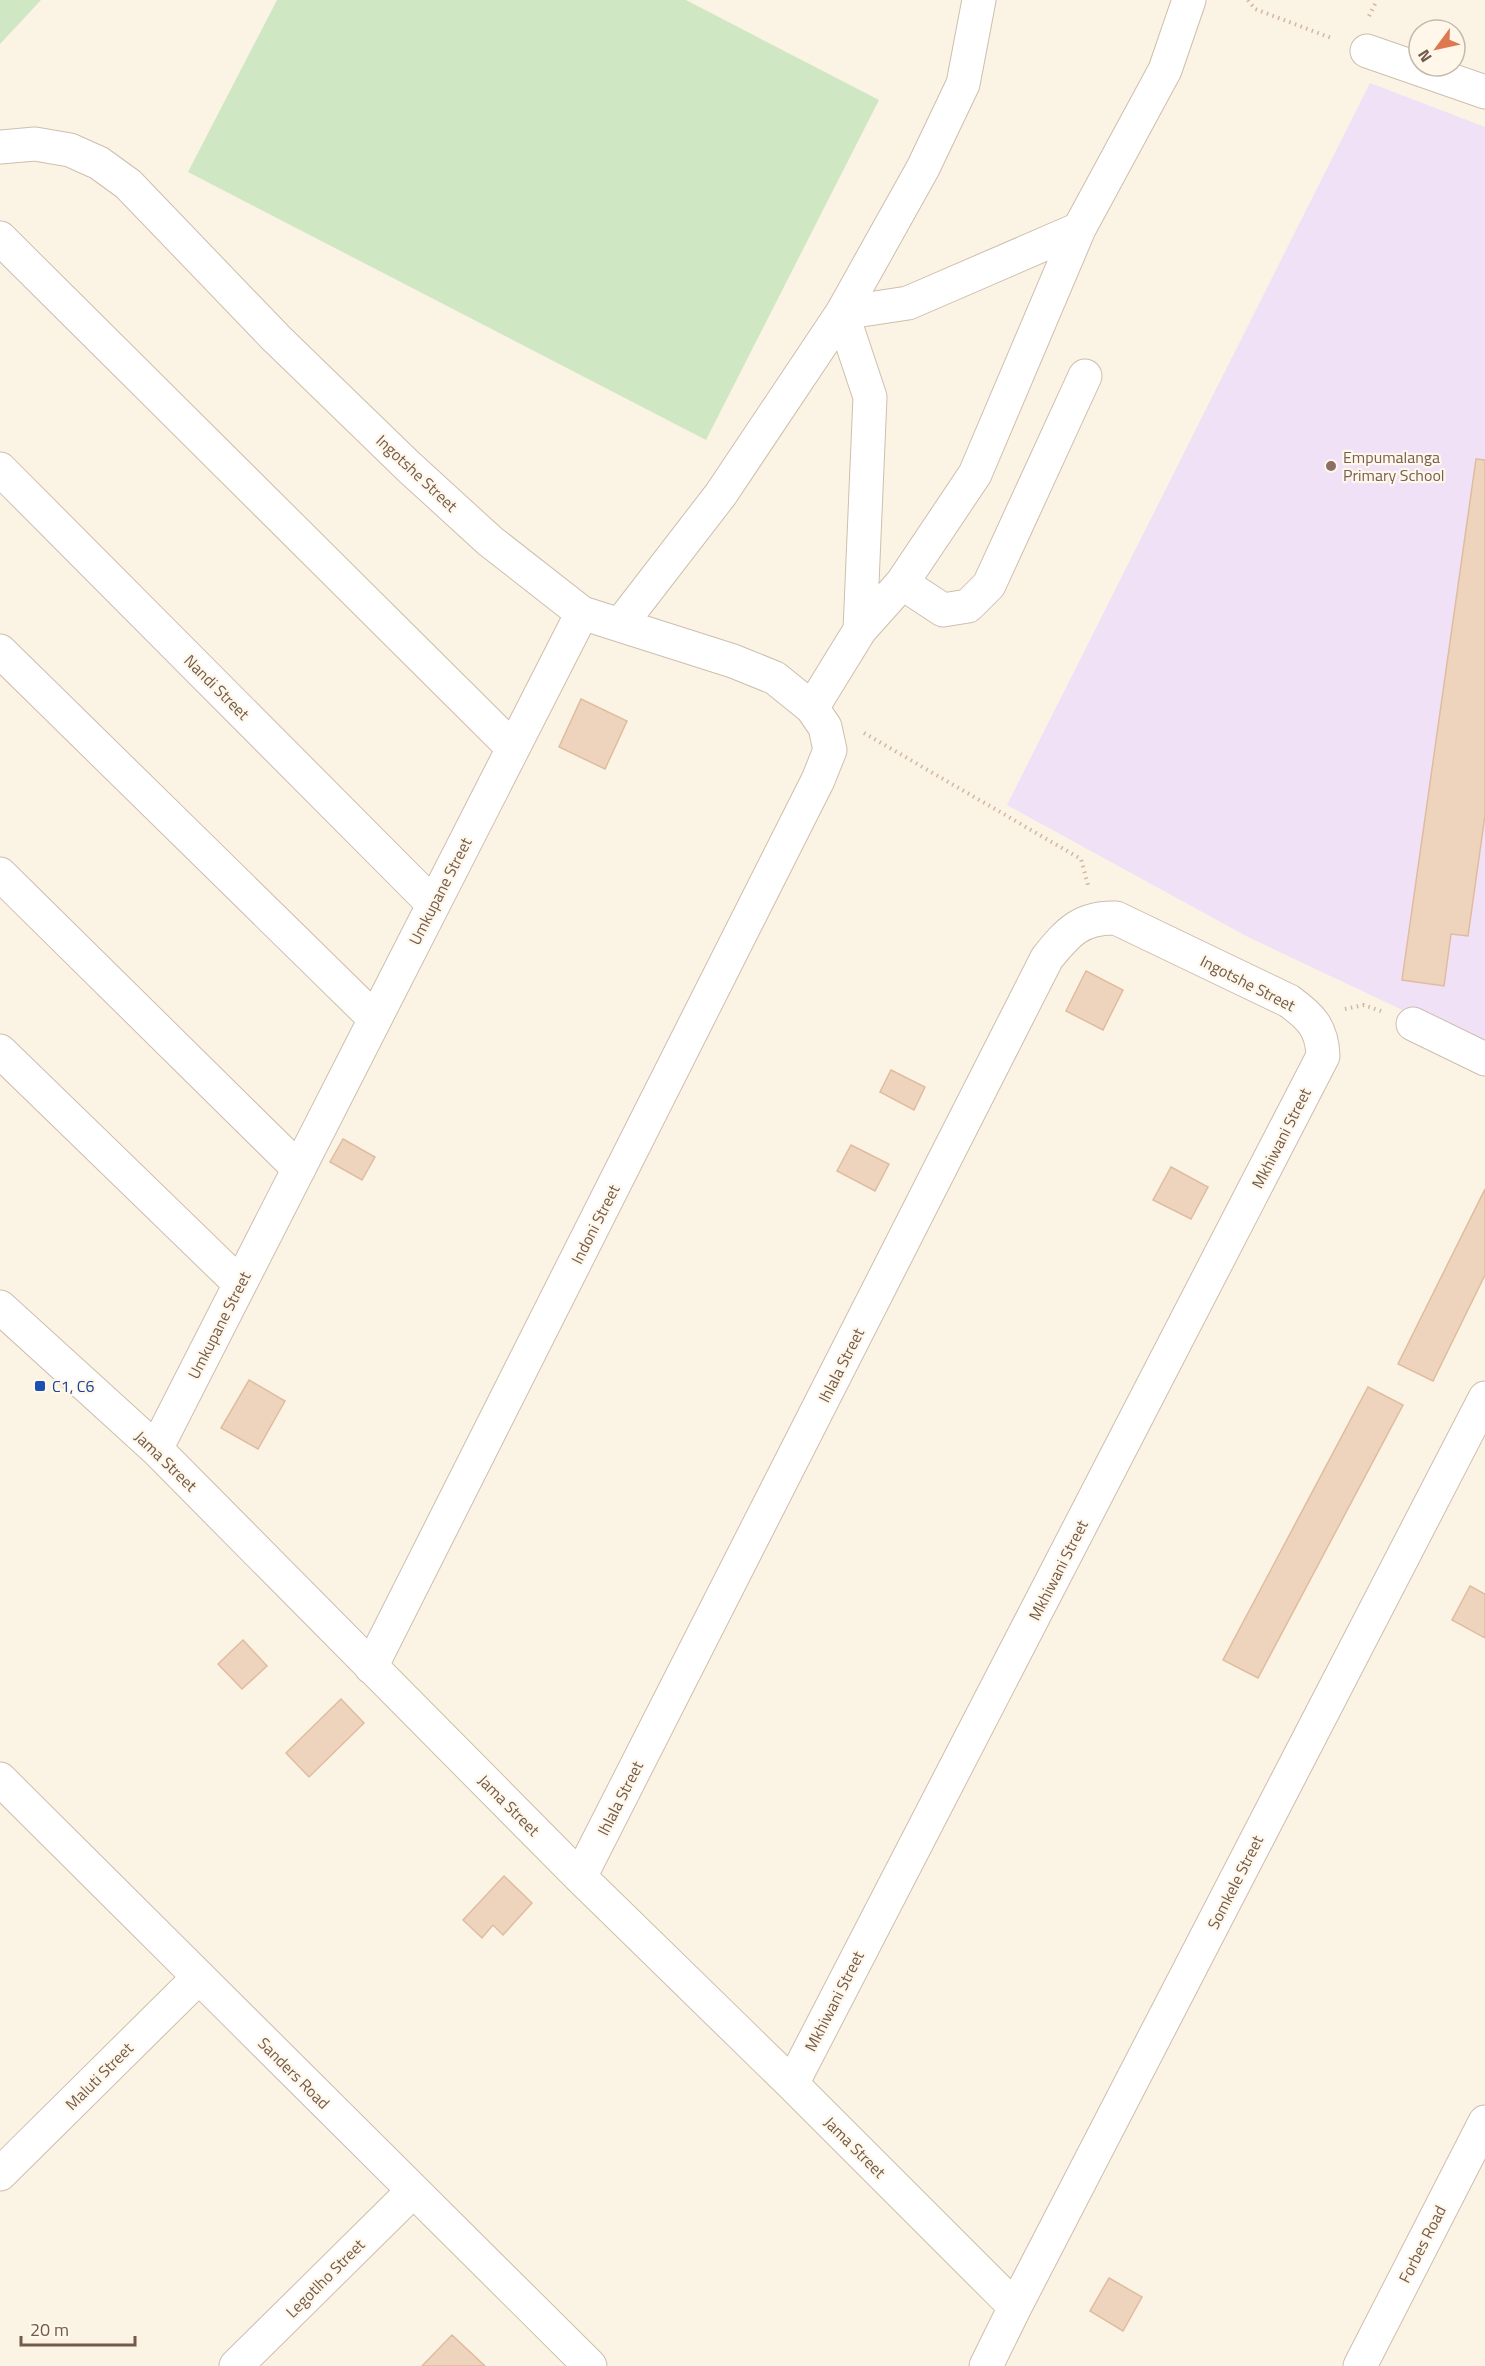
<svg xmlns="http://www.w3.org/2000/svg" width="1485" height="2366" viewBox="0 0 1485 2366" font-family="'Titillium Web',sans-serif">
	<rect width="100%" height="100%" fill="#fbf3e4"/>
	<path fill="#f0e1f7" d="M1370,83l115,44v922l-237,-112 -241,-132z"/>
	<path fill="#d0e7c4" d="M0,0h41l-41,44z
		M277,0h409l193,100 -173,340 -518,-268z"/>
	<path fill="#eed4bd" stroke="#e0bc9f" stroke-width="1.5" d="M1476,459l9,1v355l-17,121 -17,-2 -7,52 -42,-6z
		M581,699l46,22 -22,48 -46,-22z
		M1086,971l37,19 -20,40 -37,-19z
		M891,1070l34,17 -11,23 -34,-18z
		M343,1139l32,18 -13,23 -32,-18z
		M851,1145l38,19 -14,27 -38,-20z
		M1171,1167l37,20 -17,32 -38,-19z
		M1485,1189v86l-52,106 -35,-17z
		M249,1380l36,21 -27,48 -37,-21z
		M1368,1387l35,18 -145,273 -35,-18z
		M1470,1586l15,8v44l-33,-18z
		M243,1640l24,26 -25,23 -24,-25z
		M341,1699l23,24 -55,54 -23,-24z
		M504,1876l28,27 -29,32 -10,-10 -11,13 -19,-18z
		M1109,2278l33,19 -19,34 -33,-20z
		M452,2335l33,31h-63z"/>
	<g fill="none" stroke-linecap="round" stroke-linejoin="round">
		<g stroke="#cebeae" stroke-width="35">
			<path id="minor" d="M1367,51l118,41
				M0,147l35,-3 35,6 29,13 29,21 148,154 133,129 81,74 92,72 151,48 42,17 37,30 13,19 5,23 -12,30 -447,887
				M0,238l513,510
				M0,469l433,435
				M902,583l41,27 25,-4 21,-21 96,-209
				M620,625l101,-131 121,-181 81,-145 40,-84 16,-84
				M860,630l10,-233 -28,-84 66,-10 171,-74
				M0,651l375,368
				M812,708l48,-78 42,-47 73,-109 104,-245 86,-159 24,-70
				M0,874l299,295
				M1413,1024l72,35
				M0,1051l240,233
				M0,1307l156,142 424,428 212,207 223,223
				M156,1449l426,-836
				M0,1779l590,587
				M580,1877l467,-919c21,-26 34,-41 69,-40l173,83c22,16 33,27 34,55l-531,1028
				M0,2174l198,-196
				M236,2366l177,-175
				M986,2366l29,-59 470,-909
				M1360,2366l125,-244"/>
		</g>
		<path stroke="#d3b7a1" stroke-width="4" stroke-dasharray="1.5 4.5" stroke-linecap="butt" d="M1248,0l7,9 79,30
			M1369,16l8,-16
			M864,733l217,126 7,26
			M1345,1009l19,-4 17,6"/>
		<use href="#minor" stroke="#fff" stroke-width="33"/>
	</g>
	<circle fill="#8d6e63" stroke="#fef7ea" stroke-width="2" cx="1331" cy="466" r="6"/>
	<rect fill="#1a4fb4" stroke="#fef7ea" stroke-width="2" x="34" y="1380" width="12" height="12" rx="3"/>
	<g text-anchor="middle" stroke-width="4.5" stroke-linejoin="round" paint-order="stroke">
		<g font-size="16" fill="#785e54" stroke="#fef7ea" text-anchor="start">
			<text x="1343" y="463">Empumalanga<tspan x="1343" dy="18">Primary School</tspan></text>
		</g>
		<g font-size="16" fill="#725b4b" stroke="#fef7ea">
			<text transform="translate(417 473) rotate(43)" y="6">Ingotshe Street</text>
			<text transform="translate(217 687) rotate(45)" y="6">Nandi Street</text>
			<text transform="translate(440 891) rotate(-63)" y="6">Umkupane Street</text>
			<text transform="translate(1248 983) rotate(27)" y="6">Ingotshe Street</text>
			<text transform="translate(1281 1138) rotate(-63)" y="6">Mkhiwani Street</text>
			<text transform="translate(595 1224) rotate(-63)" y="6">Indoni Street</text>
			<text transform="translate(219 1325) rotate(-63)" y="6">Umkupane Street</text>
			<text transform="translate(841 1365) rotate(-63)" y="6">Ihlala Street</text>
			<text transform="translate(166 1461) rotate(44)" y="6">Jama Street</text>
			<text transform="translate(1058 1570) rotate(-63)" y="6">Mkhiwani Street</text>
			<text transform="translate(620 1798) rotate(-63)" y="6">Ihlala Street</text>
			<text transform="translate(509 1805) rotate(45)" y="6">Jama Street</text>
			<text transform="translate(1235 1882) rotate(-63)" y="6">Somkele Street</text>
			<text transform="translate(834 2001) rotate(-63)" y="6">Mkhiwani Street</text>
			<text transform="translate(294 2073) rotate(45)" y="6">Sanders Road</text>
			<text transform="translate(99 2076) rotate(-45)" y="6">Maluti Street</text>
			<text transform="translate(855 2147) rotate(45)" y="6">Jama Street</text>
			<text transform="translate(1422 2244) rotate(-63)" y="6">Forbes Road</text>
			<text transform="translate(325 2278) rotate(-45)" y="6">Legotlho Street</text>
		</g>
		<g font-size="16" fill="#164399" stroke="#fef7ea" text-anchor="start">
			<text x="52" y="1392">C1, C6</text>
		</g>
	</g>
	<g transform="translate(1437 48) rotate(237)"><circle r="28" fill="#fef7ea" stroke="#c6b9aa" stroke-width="1.5"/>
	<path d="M0-4.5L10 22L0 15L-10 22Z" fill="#de7850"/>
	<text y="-9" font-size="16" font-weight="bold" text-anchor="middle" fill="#725b4b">N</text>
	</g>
	<path d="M21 2336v9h114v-9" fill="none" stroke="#725b4b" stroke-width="3"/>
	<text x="30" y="2336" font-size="18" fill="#725b4b" stroke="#fef7ea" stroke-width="4.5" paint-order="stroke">20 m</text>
</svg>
